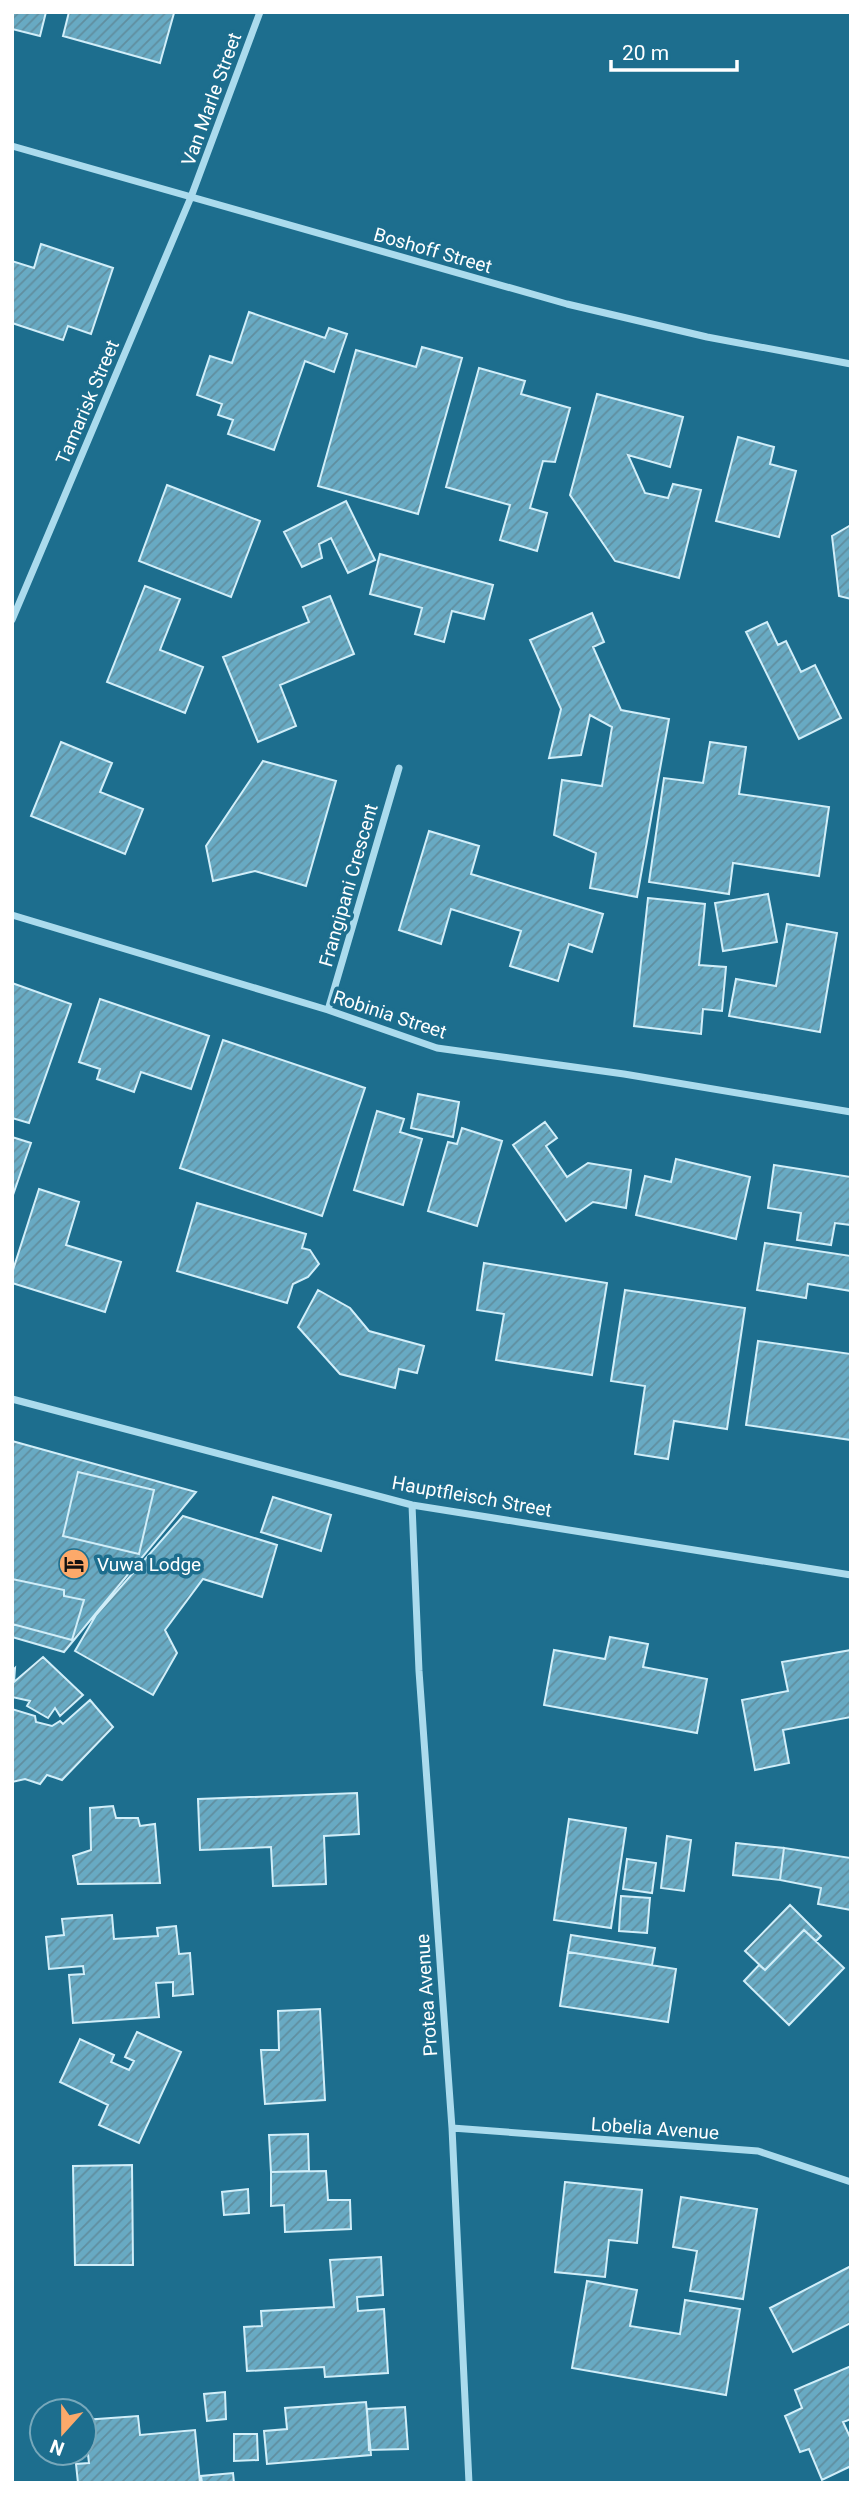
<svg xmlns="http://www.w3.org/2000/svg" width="863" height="2495" viewBox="0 0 863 2495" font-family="Roboto,sans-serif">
	<defs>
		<pattern id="building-hatch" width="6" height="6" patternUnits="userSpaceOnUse" patternTransform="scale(1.75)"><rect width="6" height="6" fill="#68aac3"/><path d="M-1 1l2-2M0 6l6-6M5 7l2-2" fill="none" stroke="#608e9f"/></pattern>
	</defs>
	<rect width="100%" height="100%" fill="#1d6e8e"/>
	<path fill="url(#building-hatch)" stroke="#d1eef9" stroke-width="2" d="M12,12h34l-6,24 -28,-7z
		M69,12h103l2,1 -14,50 -97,-27z
		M41,244l72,24 -22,66 -23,-8 -5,14 -51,-17v-62l22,7z
		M249,312l76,26 4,-10 18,6 -13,38 -29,-11 -31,89 -46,-16 5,-14 -15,-5 4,-11 -25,-9 13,-39 22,7z
		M422,347l40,11 -44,156 -100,-28 38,-136 60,17z
		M479,368l46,13 -4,13 49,14 -15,54 -12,-1 -13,47 17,5 -10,38 -37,-11 10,-35 -64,-18z
		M597,394l86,23 -13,50 -42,-12 17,38 23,5 5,-14 28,6 -22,88 -64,-17 -45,-66z
		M738,437l36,10 -4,17 26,7 -17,66 -63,-16z
		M167,485l93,36 -29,76 -92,-36z
		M346,501l29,59 -27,13 -17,-35 -12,6 3,14 -20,9 -18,-35z
		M851,525v74l-12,-3 -7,-60z
		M380,554l113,31 -9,34 -32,-8 -8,31 -29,-8 7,-26 -52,-14z
		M145,586l35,13 -20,51 43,17 -18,46 -78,-31z
		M330,596l24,58 -74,31 16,41 -38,16 -35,-85 86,-35 -6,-15z
		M592,613l12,29 -11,5 28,63 48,9 -32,178 -47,-9 6,-35 -42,-18 8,-55 40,6 10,-59 -22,-12 -9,40 -32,3 12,-49 -31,-69z
		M767,622l11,23 8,-4 15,31 14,-7 26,53 -42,21 -53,-107z
		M61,742l51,21 -12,29 43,17 -18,45 -94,-38z
		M710,742l36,5 -7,47 90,13 -10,69 -86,-13 -4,31 -80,-12 15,-104 39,5z
		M263,761l73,20 -30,105 -51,-15 -42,10 -7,-35z
		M429,831l50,15 -8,28 132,40 -11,38 -23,-8 -11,37 -48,-15 11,-35 -70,-22 -10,35 -42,-14z
		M768,894l9,48 -54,9 -8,-48z
		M648,898l57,6 -6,61 27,2 -4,44 -19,-2 -2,25 -67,-8z
		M787,924l50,9 -17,99 -91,-16 7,-37 40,7z
		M12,983l59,21 -42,119 -17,-5z
		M100,999l109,37 -18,53 -50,-17 -7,20 -37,-13 3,-10 -21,-7z
		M223,1040l142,48 -43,128 -142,-48z
		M418,1094l41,8 -6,35 -42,-9z
		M377,1111l27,8 -4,13 22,7 -19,66 -49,-15z
		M545,1122l12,16 -11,8 21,31 21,-14 43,7 -5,38 -33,-6 -27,19 -53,-76z
		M462,1128l40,13 -25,85 -49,-15 20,-69 9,2z
		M12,1137l19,6 -18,52 -1,-1z
		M676,1159l74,18 -14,62 -100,-24 9,-39 26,6z
		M774,1165l77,12v48l-16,-2 -4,22 -34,-5 4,-27 -33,-5z
		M39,1189l40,13 -13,43 55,17 -16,50 -93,-29v-10z
		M197,1203l109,31 -4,14 8,2 9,14 -11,13 -15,7 -6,19 -110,-32z
		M765,1243l86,13v35l-43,-7 -2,14 -49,-8z
		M484,1263l123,20 -15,92 -96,-15 8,-46 -27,-4z
		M318,1290l32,18 19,23 55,15 -7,27 -18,-4 -4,19 -55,-14 -42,-47z
		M625,1290l120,18 -18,121 -53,-8 -6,38 -33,-5 10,-68 -34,-5z
		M758,1341l93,13v86l-105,-15z
		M12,1441l184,51 -132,160 -52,-15z
		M78,1472l76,18 -15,64 -76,-18z
		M273,1497l58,18 -10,36 -60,-19z
		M183,1516l94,29 -15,52 -59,-18 -38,51 12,23 -24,42 -78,-44 21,-36z
		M12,1579l52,11v6l20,4 -12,40 -60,-16z
		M610,1637l38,7 -5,23 64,12 -10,54 -153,-28 10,-55 51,9z
		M851,1650v67l-68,13 6,33 -34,7 -13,-70 46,-9 -6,-29z
		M43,1657l40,38 -23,21 -5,-8 -7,10 -21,-12 3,-5 -18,-4v-26l3,-3 -1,14z
		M90,1700l23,27 -51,53 -15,-5 -7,9 -15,-5 -13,3v-73l23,7 1,6 16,4 8,-5 3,3z
		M357,1793l2,41 -35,2 2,48 -53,2 -2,-39 -71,3 -2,-51z
		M113,1806l3,12h22l2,8 15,-2 5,59 -82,1 -5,-28 18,-6 -1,-42z
		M569,1819l57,9 -15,100 -57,-8z
		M667,1836l24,4 -7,51 -23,-3z
		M736,1843l48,5 -4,32 -47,-5z
		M784,1848l67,10v52l-33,-6 3,-16 -41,-8z
		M627,1859l29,4 -4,30 -29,-4z
		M621,1896l29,2 -3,35 -28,-2z
		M790,1905l31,31 -5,5 -12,-11 -39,40 -20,-19z
		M112,1915l2,24 44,-3 -1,-8 19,-2 3,28 11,-1 3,41 -20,2v-14l-17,1 3,34 -86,6 -4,-48 15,-1 -1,-8 -34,3 -3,-32 18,-2 -2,-16z
		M804,1930l40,38 -55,57 -45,-44 15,-16 6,5z
		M571,1935l84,13 -3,17 -84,-13z
		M568,1952l108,17 -8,53 -108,-16z
		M320,2009l5,91 -60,4 -4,-54h18l-1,-39z
		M137,2032l44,20 -42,91 -40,-18 9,-20 -48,-23 20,-43 34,16 -3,7 18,8 5,-9 -9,-4z
		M308,2134l1,37 -38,1 -2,-37z
		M132,2165l1,100h-58l-2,-99z
		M326,2171l2,29h22l1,29 -66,3 -1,-27 -13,1v-34z
		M565,2182l77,8 -5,53 -28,-3 -4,37 -50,-5z
		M248,2189l1,24 -25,2 -2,-23z
		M681,2197l76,12 -14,90 -53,-8 7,-40 -24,-4z
		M381,2257l2,38 -26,2 1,14 26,-2 4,64 -63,4 -1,-10 -77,4 -3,-44 18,-1 -1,-15 73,-4 -4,-47z
		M851,2266v57l-58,29 -23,-44z
		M587,2281l50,9 -7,36 50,8 5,-34 55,9 -14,86 -154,-27z
		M851,2366v53l-8,3 8,17v27l-29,14 -13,-31 -9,3 -15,-36 17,-8 -7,-18z
		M225,2392l1,27 -19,2 -3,-27z
		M366,2402l5,53 -104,9 -3,-33 23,-2 -2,-21z
		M405,2407l3,42 -39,1 -2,-41z
		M138,2416l2,19 55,-5 5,53h-122l-2,-19 13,-1 -5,-43z
		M234,2434h23l1,26 -24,1z
		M233,2473l1,10h-32l-1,-7z"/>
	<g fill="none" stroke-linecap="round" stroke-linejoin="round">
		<path stroke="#abdbed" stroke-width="7" d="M12,146l555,158 140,33 144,27
			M12,620l179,-423 69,-185
			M12,915l316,95 109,38 187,26 227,38
			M328,1010l71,-242
			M12,1399l400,106 439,70
			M412,1505l7,166 33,457 17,355
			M452,2128l306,23 93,31"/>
	</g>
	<defs>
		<g id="hotel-disc" transform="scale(1.575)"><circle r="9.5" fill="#fca96a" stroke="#1d6e8e"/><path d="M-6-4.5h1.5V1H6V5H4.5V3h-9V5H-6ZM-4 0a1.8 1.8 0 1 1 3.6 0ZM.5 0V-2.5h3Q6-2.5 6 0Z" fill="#111"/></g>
	</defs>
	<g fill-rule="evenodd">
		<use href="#hotel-disc" x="74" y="1564"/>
	</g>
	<g text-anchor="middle" stroke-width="7" stroke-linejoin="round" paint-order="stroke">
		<g font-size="19" fill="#fff" stroke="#1d6e8e">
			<text transform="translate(211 99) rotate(-70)" y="7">Van Marle Street</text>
			<text transform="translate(433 250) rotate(16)" y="7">Boshoff Street</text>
			<text transform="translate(87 402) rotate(-67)" y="7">Tamarisk Street</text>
			<text transform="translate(348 885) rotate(-74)" y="7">Frangipani Crescent</text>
			<text transform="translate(390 1014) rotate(18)" y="7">Robinia Street</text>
			<text transform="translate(472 1496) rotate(10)" y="7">Hauptfleisch Street</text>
			<text transform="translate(426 1995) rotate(-94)" y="7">Protea Avenue</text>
			<text transform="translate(655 2128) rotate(4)" y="7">Lobelia Avenue</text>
		</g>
		<g font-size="19" fill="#fff" stroke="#1d6e8e" text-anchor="start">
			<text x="97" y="1571">Vuwa Lodge</text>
		</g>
	</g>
	<rect width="863" height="2495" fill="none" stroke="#ffffff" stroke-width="28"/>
	<g transform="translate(63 2432) rotate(201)"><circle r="33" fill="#1d6e8e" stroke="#77a8bb" stroke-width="2"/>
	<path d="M0-5L12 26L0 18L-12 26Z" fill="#fca96a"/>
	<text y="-10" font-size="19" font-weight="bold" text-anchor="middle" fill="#ffffff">N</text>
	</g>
	<path d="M611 60v10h126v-10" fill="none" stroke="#ffffff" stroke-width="3.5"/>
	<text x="622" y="60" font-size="21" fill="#ffffff" stroke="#1d6e8e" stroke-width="5" paint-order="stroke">20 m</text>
</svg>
